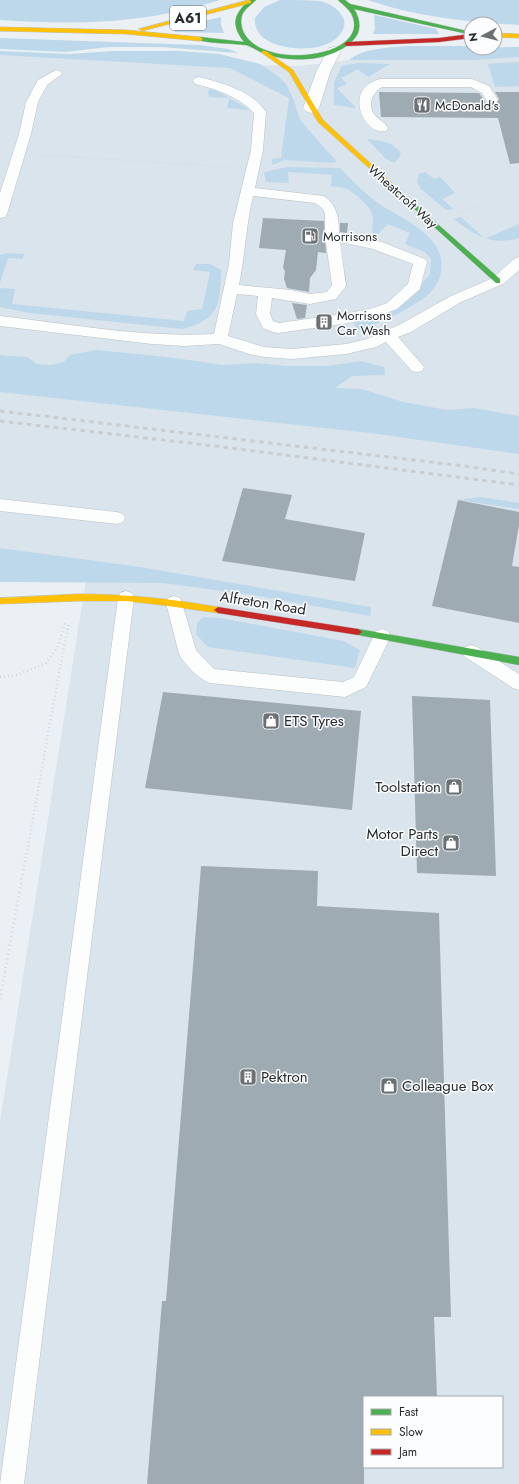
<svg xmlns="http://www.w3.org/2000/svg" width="519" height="1484" viewBox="0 0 519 1484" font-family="Jost,sans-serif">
	<rect width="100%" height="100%" fill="#eaf0f4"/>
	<path fill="#d9e4ec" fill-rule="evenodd" d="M471,46v2l48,-1v1437h-519v-362l89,-561 -89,-13v-495l236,12 63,1zM364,1397h138v70h-138z"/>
	<path fill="#bcd8ea" d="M0,0h220c-77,24 -140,25 -220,20z
		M280,0c12,0 28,0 40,1 8,2 18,7 22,15 4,5 3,11 -1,17 -14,20 -51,18 -71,9 -10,-5 -16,-13 -15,-24l9,-11z
		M368,0h151v25c-51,-3 -103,-8 -151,-25z
		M374,15l62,14 3,5h-66l2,-6z
		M221,17v8l3,8 -49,-1 -1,-4z
		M0,38l198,7 31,4 9,4 -77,-6h-53l-43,5 -65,-3z
		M406,46h65v2l48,-1v10l-45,3h-125c15,-12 38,-12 57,-14z
		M0,51l70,3 43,-3h66l40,3 41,10 18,12 8,8 7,14 7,22 37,42 -5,1 -47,-3 -13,5v-6l9,-1 8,-60 -59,-30 -230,-13z
		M519,62v24l-24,1 -7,-23z
		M358,63l32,1 -22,13 -10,-8 -17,9 6,6 -10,4 19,20 -22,-3v-23l8,-16z
		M212,88l38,22 -23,-2 2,-10 -20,-1 -1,-6z
		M367,139c14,2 25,2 34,14l-2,5 -5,5 -9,-5z
		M287,167l53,1c11,12 22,23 35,33 25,18 72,33 66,71 -2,12 -9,20 -18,27 -21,13 -42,25 -66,31l-4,-10 62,-28 15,-18 1,-15 -6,-7 -20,-8 5,-11 -22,-9 -13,13c-5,-7 -2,-10 -2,-18 0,-11 -15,-23 -24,-29 -4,-3 -12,-3 -18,-4l1,-11 -44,-3 1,11 -23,-1 -2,-10z
		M425,172l9,7 6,-2 15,16 -13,6 12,10 -8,1 -25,-21 -4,-7 2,-8z
		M461,217l24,22 34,-15v14c-27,8 -44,-2 -65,-19z
		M7,253l18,1 -3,5 -14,-1 -8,25v-28z
		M196,264h14l11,6c-1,34 -1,49 -38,59l-153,-16 -30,-6v-19l15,1 -3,15 172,17 3,-10 15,-2 8,-37 -17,-2z
		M96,350l71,7 57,8 32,-2 31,3h41l33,-5 23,6 1,8 -33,1 -17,12 27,1 41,13 44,8 27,-2 45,8v38l-149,-21 -370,-41v-37l27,2 10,7 14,1 13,-3 6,-7z
		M480,497l39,6v6l-61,-9z
		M0,548l140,19 231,40 -1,9 -117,-21 -90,-12 -163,-1z
		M203,617l17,1 123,23 17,9 -5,18 -147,-21 -12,-13 1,-11z"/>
	<path fill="#9fabb3" d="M379,92l100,1 8,11h9l3,-5 -4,-7h24v71l-9,1 -12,-46 -117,-1z
		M263,218l61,3 2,32 -8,-1 -2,18 -6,8 -1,14 -22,-4 -3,-9 1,-8 -2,-3 3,-18 -27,-2z
		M340,223h8l-1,10 -7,-1z
		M292,303l15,2 -2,13 -8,1z
		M243,488l49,7 -7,24 80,14 -10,48 -133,-20z
		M458,500l61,12v13l-7,41 7,1v56l-87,-17z
		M163,692l198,19 -9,99 -207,-22z
		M412,696l78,4 6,176 -79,-3z
		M201,866l117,5 -1,35 122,7 12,404h-17l3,80h-73v87h-217l15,-183h4z"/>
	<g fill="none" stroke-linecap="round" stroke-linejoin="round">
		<g stroke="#bbc0c2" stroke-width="1">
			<path id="lane" d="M56,70l4,1 2,3 -15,11 -9,17 -7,32 -24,80 -2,3 -5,1v-25l19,-59 7,-32 12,-22z
				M199,77c24,6 53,14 67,35l-3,38 -8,38 69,8c13,10 15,21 15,37l43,9 43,17 2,3 -7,27 -23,20 -21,8 -27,6 -71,10 -5,-1 -10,-4 -7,-14 2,-18 -21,-2 -9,42 36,11 28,2 54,-5 21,-5 34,-15 50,-28 42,-18 21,-19 5,-2v13l-16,14 -42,18 -50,30 -13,5 26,30 -2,4 -5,1 -5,-1 -26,-29 -10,5 -30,7 -54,5 -28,-2 -15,-3 -30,-10 -35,2 -32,-2 -152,-18v-10c71,8 143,22 214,18l15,-70 4,-41 18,-73 3,-37c-16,-17 -38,-24 -59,-29l-2,-3 2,-3zM253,196l62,7 8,6 2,5v22l7,49 -5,7 -17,2 -19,-4 -52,-5c6,-30 7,-60 14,-89zM340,242l33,7 40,15 -5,20 -21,19 -14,5 -24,5 -70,10 -6,-2 -3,-7 2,-16 38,6 26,-5 10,-13z
				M380,79h92l17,7 9,14 -2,3h-8l-6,-10 -11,-6h-89c-9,5 -15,18 -8,27 4,6 11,8 14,14l-2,3c-22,5 -44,-42 -6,-52z
				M0,499l117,13 6,2 2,4 -2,4 -6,2 -117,-13z
				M126,591l6,2 2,5 -110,886h-24l118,-886 2,-5z
				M174,596l6,2 2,5 14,47 18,19 129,13 11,-5 22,-46 6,-2 6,2 3,5 -25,51 -21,10 -135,-14c-11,-4 -25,-18 -31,-29l-13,-51 2,-5z
				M471,645l6,2 42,27v16l-6,-2 -48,-31 -3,-5 3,-5z"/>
		</g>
		<g stroke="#bbc0c2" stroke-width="1">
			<path id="street" d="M334,47l5,1 2,3 -10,19 -12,38 -3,3 -5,2 -5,-2 -3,-3 14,-38 12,-22z"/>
		</g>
		<g stroke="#bbc0c2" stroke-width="1">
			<path id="fast" d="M250,0h6c-4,4 -10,8 -13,13 -3,6 -2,13 0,18 17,41 132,27 108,-18 -3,-5 -9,-9 -13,-13h7l5,4 121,28 -3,2 -114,-25c6,9 8,22 0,30 -19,22 -59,24 -86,16 -7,-2 -15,-8 -22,-10 -16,-2 -32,-1 -48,-5l-1,-1 3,-2 44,5c-13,-17 -11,-28 6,-42z
				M391,183l109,96v4h-4l-107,-97v-2z
				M358,629l161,28v8l-161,-30 -4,-3z"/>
		</g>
		<g stroke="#bbc0c2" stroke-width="1">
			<path id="slow" d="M249,0l2,1v2l-109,28 -3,-2z
				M0,27l126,3 74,7 3,2 -3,2 -74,-7 -126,-3z
				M495,33l24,1v4l-24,-1z
				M262,51h4l27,19 30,50 70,64v2h-4l-71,-64 -29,-50 -27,-19z
				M79,594c47,0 93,5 139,13l4,3 -4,3 -57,-8 -35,-4h-47l-79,3v-6z"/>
		</g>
		<g stroke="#bbc0c2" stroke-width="1">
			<path id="jam" d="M471,34v4l-32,4 -92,4 -3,-2 3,-2 92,-4z
				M218,607l140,22 4,3 -4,3 -140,-22 -4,-3z"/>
		</g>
		<path stroke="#d6d8d9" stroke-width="2" stroke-dasharray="0.5 2" stroke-linecap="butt" d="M482,64l37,-2
			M42,155l189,12
			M277,166l9,-3 49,3
			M457,213l22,-8"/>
		<path stroke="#d6d8d9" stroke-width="2.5" stroke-dasharray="1 3" stroke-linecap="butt" d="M0,677l17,-2 29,-12 12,-17 7,-23
			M25,862c15,-80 28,-161 44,-240"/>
		<path stroke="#d6d8d9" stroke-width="3" stroke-dasharray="1 3.5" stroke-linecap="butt" d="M0,999l25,-138"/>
		<use href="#lane" fill="#fcfdfd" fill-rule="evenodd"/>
		<use href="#street" fill="#fcfdfd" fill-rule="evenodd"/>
		<use href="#fast" fill="#4caf50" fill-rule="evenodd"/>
		<use href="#slow" fill="#ffc107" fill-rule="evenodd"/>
		<use href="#jam" fill="#c62828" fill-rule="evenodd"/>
		<path stroke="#cbcdcf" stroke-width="3" stroke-dasharray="4.5 4.5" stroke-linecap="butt" d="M0,411l464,55 55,8
			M0,421l215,25 304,39"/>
	</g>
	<defs>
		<g id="restaurant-square" transform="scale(0.9)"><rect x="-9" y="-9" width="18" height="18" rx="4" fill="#6b7073" stroke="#fbfdfe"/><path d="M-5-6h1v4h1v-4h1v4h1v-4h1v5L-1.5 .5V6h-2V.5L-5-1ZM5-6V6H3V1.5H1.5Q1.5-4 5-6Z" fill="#fff"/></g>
		<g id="fuel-square" transform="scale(0.9)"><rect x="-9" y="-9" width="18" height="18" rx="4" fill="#6b7073" stroke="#fbfdfe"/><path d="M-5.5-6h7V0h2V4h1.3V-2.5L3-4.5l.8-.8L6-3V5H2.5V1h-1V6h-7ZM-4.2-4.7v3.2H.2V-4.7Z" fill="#fff"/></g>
		<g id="building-square" transform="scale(0.9)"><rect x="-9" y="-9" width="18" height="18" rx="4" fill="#6b7073" stroke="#fbfdfe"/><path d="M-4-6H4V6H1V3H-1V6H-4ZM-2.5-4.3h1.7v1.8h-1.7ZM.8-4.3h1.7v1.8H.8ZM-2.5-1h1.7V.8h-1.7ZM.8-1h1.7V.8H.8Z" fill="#fff"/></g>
		<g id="shop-square" transform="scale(0.9)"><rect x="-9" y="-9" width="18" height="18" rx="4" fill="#6b7073" stroke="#fbfdfe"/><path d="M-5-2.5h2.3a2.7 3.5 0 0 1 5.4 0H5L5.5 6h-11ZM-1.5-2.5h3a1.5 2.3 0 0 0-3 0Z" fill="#fff"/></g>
	</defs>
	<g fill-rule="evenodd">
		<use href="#restaurant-square" x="422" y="105"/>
		<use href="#fuel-square" x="310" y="236"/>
		<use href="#building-square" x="324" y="322"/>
		<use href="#shop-square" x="271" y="721"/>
		<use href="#shop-square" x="454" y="787"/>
		<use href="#shop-square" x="451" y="843"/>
		<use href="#building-square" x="248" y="1077"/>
		<use href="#shop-square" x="389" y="1086"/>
	</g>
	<g text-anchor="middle" stroke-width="3" stroke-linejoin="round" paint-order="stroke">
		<g font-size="13" fill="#272b2d" stroke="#fbfdfe" text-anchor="start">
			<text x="435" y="110">McDonald's</text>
			<text x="323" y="241">Morrisons</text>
			<text x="337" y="320">Morrisons<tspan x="337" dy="15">Car Wash</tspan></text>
		</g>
		<g font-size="13" fill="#272b2d" stroke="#fbfdfe">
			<text transform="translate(403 196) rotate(42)" y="5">Wheatcroft Way</text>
		</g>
		<rect fill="#fbfdfe" stroke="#676a6c" stroke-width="1" x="170" y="6" width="36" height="24" rx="3"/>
		<g font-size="14" font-weight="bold" fill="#272b2d">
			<text x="188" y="23">A61</text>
		</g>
		<g font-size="15" fill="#272b2d" stroke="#fbfdfe">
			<text transform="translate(263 603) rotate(9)" y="5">Alfreton Road</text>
		</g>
		<g font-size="15" fill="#272b2d" stroke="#fbfdfe" text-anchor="start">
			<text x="284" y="726">ETS Tyres</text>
			<text x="441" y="792" text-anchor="end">Toolstation</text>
			<text x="438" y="839" text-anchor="end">Motor Parts<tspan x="438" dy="17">Direct</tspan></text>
			<text x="261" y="1082">Pektron</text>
			<text x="402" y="1091">Colleague Box</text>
		</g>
	</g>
	<rect x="363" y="1396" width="140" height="72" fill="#fbfdfe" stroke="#a6a9aa"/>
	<rect x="371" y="1409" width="20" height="6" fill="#4caf50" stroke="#a6a9aa"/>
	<text x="399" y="1416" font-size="12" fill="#272b2d">Fast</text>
	<rect x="371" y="1429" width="20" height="6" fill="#ffc107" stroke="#a6a9aa"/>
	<text x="399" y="1436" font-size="12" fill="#272b2d">Slow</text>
	<rect x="371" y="1449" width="20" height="6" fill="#c62828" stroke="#a6a9aa"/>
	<text x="399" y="1456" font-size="12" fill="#272b2d">Jam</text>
	<g transform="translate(483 36) rotate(263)"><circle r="19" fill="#fbfdfe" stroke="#a6a9aa"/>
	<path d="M0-3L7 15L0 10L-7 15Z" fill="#6b7073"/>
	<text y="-6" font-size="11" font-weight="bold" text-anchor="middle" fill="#272b2d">N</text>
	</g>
</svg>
